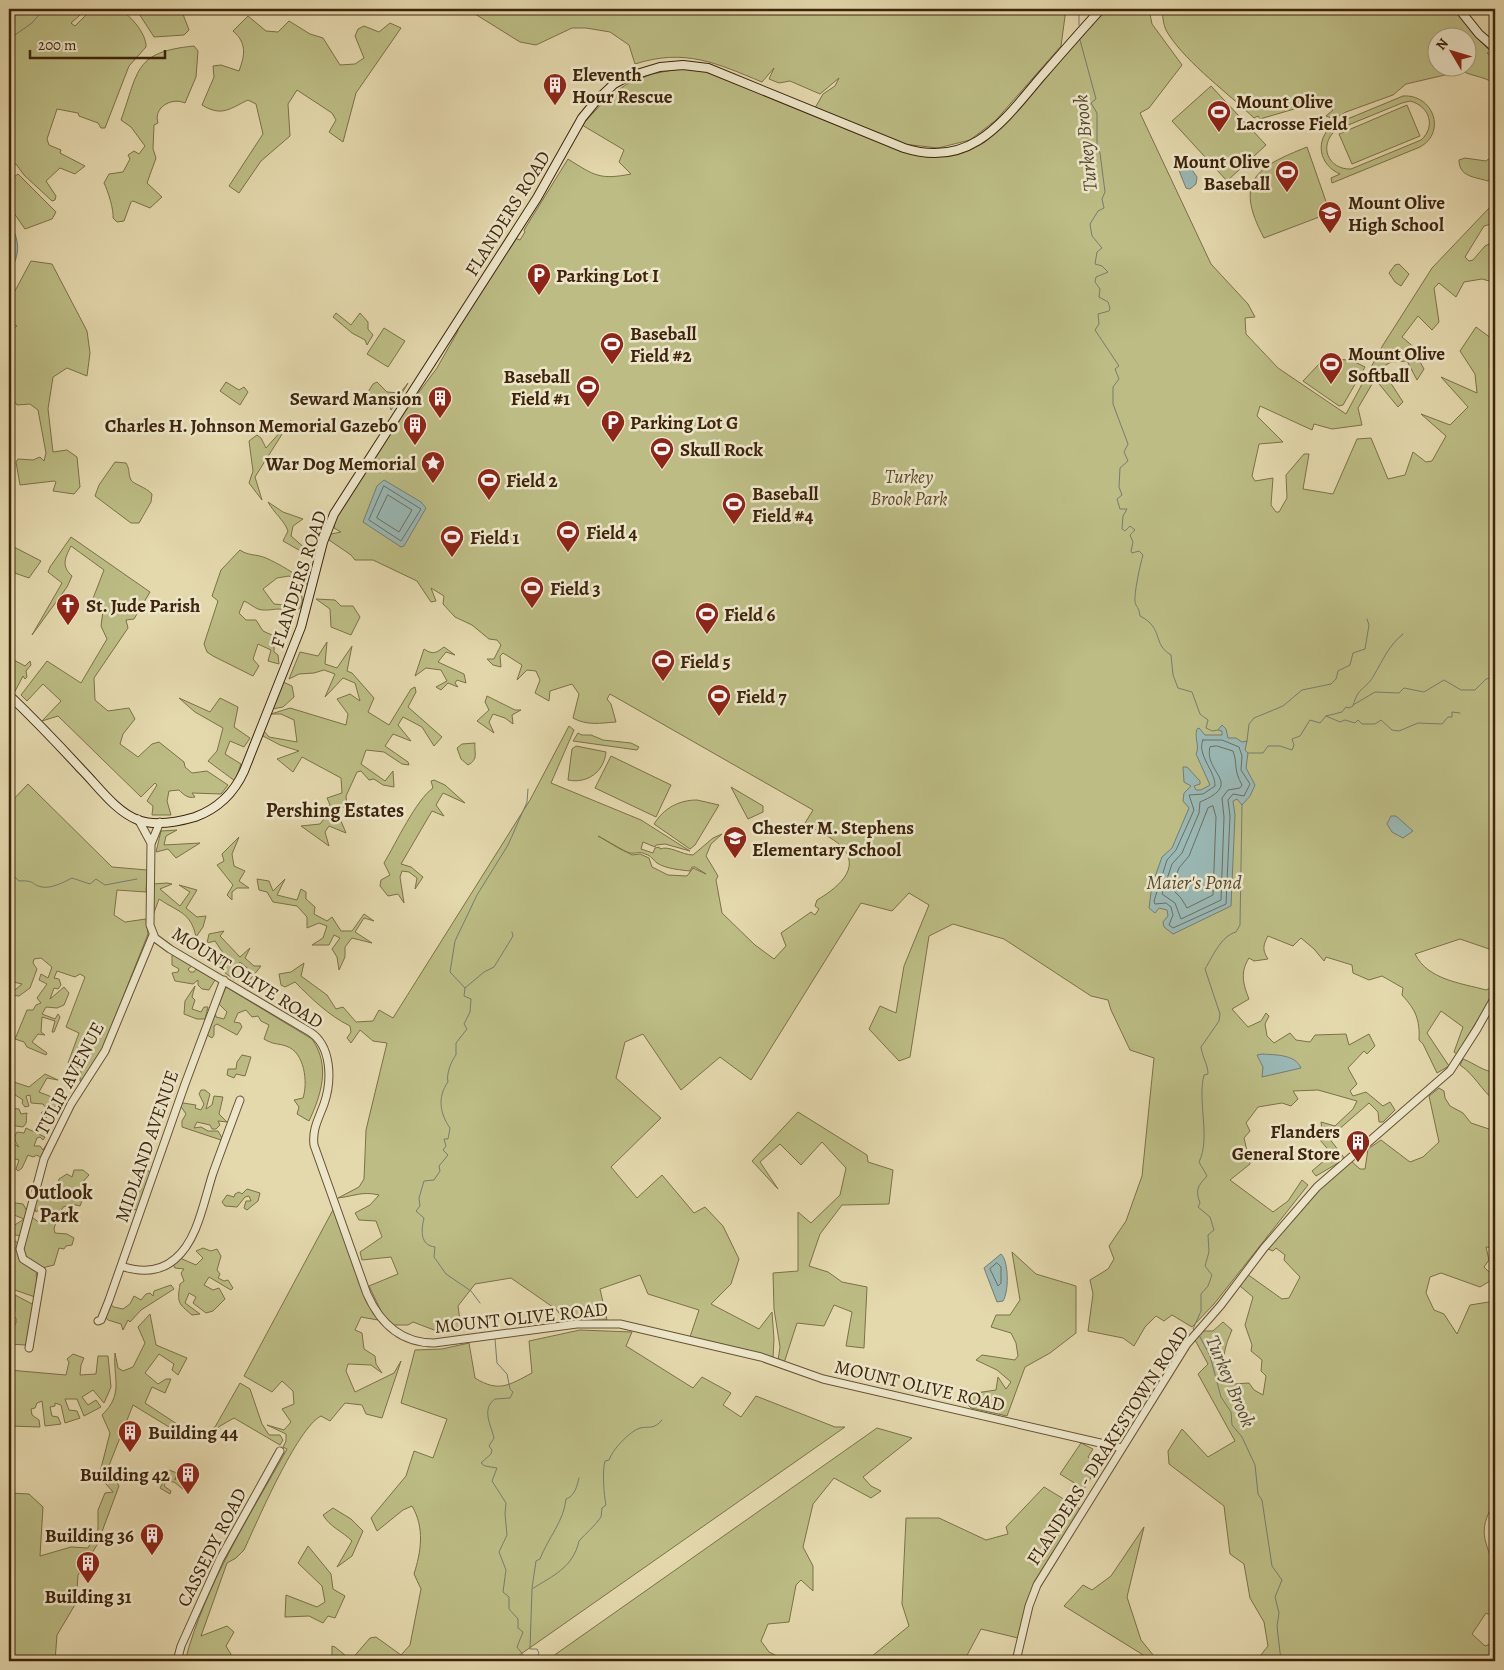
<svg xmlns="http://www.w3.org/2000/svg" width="1504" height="1670" viewBox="0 0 1504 1670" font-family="Alegreya,serif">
	<rect width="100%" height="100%" fill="#e4d8ad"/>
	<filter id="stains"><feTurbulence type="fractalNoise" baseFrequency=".004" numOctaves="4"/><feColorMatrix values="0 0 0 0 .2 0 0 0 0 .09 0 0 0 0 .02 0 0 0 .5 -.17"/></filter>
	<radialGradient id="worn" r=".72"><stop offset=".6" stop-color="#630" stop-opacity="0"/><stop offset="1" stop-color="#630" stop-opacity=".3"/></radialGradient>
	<path fill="#bcbc84" stroke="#7d7048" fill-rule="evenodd" d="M9,9h64l7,6 -9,8 4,3 17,-17c7,0 16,-1 24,0 12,2 31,25 30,38l-17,19 -24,62h-4l-3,-5 -19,-7 -1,-3 -21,-4 -10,30 2,6 12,5 -1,3 25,13 -10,8 -15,-6 -14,13 10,15 -1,4 -3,1 -28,-26 -8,-11 -7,4z
		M136,9h45l8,21 -5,5 -30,2z
		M497,9h569l-5,37 -65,74 -26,20 -32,8 -35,-4 -88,-36 8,-14 12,-8 4,-8 -19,16 -30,-13 -11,2 -10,-4 5,-11 -12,14c-46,-19 -77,-34 -127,-18l-6,-19 -19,-13 -24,-4h-14l-36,17 -16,-3 -45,-28z
		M1107,9h42l3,15 30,41 -33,43 -9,5 71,151 37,40 7,13 -10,1 1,16 32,34 68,46 37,-69 49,-77 59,-62h4v21l-4,-3 -7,2 -19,31 4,4 4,-1 12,-14 10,-5v39l-2,2 -11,-3 -18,3 -8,15 -17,-14 -5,5 5,34 -7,8 -14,-14 -16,21 21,18 -4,5 5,9 -7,11 -10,-19 -16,1 -10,6 22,34 -5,5 -23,-28 -17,29 4,17 -30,4 -18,-5 -2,6 -52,-24 -3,10 26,26 -24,2 -7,32 3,5 18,-3 -2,27 5,7h3l8,-14 -1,-23 18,-21h5l-6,35 30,5 24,-55 14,-1 17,41 17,-4 8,-23 13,10 6,-1 14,-25 -25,-22 29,11 18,-18 -27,-30 36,16 -2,-19 -15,-23 16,-24 19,14v11l-4,9 4,4v485l-2,16 2,2v83l-35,-12 -45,15c13,26 46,29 71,36l9,-4v5l-38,63 -3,-2 9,-25 -22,-16 -14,22 22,33 -12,7 -14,-29 -4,-4c1,-20 -3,-30 -17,-45l1,-7 -21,-12 -13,4 -16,-7 -1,-8 -26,-8 -2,4 -10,-12 -13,-11 -8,8 -25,-10c-5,9 -6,14 0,23l-14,2 -5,-3c-9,14 -6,26 0,41l-17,10 16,18 13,-6 5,-8 3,3 -4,8 2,12 7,7 16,-10 6,7 14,2 5,-7 31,-1 3,11 20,-11 6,12 -8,8 -3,-3 -16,17 9,16 -7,7 3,5 13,-4 17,14 7,-4 5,8 -12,12h-4l-1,-10 -9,-9 -40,35 16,21 -29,17 -4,-5 20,-17 -12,-14 2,-10 -1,-8 14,4 18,-17 4,-8 -39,-11 -25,1 5,8 -7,7 -9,-3 -24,4 -12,16 4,8 -6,7 6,26 -20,16 43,32 15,-11 14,-21 6,5 -94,119 -22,23 -20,-12 -8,6 -8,-5 -11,11 -11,19 -11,-8 -35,-7 5,-37 -3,-14 18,-11 6,-10 -5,-13 17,-25 16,-45 12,-118 -24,-8 -19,-40 -3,-10 -17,-4 -87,-57 -51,-15 -24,12 -19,121 -11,4 -30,-32 11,-23 16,7 8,-47 25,-61 -20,-12 -17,18 -31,-8 -110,177 -31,-23 -39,33 -38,-56 -18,8 -9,36 45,40 -50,49 26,31 25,-23 32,38 11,-6 18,19 16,33 -8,25 -20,20 48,25 13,-17 2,27 -1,19 -84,-18 10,-30 -51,-16 -8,-19 -40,14 7,31 -42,2 -8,-12 -46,-32 -36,6 -17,22 3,22 -27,2 -21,-8 -5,3h-16l-11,-14 -12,-25 29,-12 -7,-17 -29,3 -2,-8 22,-15 -6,-16 -17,-1 -4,-7 15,-8 9,-10c-17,-4 -24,1 -41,3l21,-11 5,-8 2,-49 21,-87 -14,-2 -13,-11 -9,13 -4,-5 4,-6 -1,-6c-22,-11 -38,-27 -55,-44l-10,5 -4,-2 -2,-11 12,-2 13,-9 -3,13 26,19 9,14 7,-2 13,15 17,-1 6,-11 14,8 137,-218 39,-74 5,4 -23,53 90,37 49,31 -25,-7 -9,1 -1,2 -12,-5 -2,7 12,4 2,-5 4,-1 1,2c9,-4 22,6 33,6l20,-17 9,-4 -11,10 -5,12 12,20 -2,4 6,33 33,32 19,14 12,-13 -5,-13 30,-21 4,3 4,-6 -4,-3 2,-6c17,-10 47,-31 24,-54 -9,-9 -24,-15 -36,-23l8,-13 -203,-116 -3,5 4,5 5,18c-15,1 -29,4 -43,-4l6,-24 -7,-10 -22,7 -1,10 -14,-8 5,-13 -4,-9 -9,-1 -10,10 5,-15 -19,-12 -3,3 1,11 -8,-2 -6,-6h7l7,-14 -4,-5 -8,-1 -17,-14 -17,-8 -12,-13 1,-8 -13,-8 5,13 -5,1 -14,-21 -44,-21h-18l-4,-5 -22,-15 2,-6 10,-2 -7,-4 2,-11 57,-90 44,-59 21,-37 -1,-3 58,-90 5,2 5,-8 -1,-2 44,-71c27,17 32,21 63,15l-12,-12 5,-12 -42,-25 25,-27 20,-14 25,-10 31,-6 24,3 192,79 28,7 14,-1 20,-3 24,-11 22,-20 61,-72zM598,836c10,5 21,14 32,17 5,1 10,-2 15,1 7,2 7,5 12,9 9,6 25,7 33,8l2,-4h3l11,7 -13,-6 -6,8 -19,-1 -16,-8 -3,-9 -9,-4 -8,1z
		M1162,9h293l18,25 18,18 -4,1 8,8v23c-12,-9 -26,-7 -37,-16h8v-30h-30v30h19l-10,7 -39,9 -13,11 -47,17 -12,7 -8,-3 7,-6 -10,-7 2,-3 -65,19 -2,-3 -4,2c-25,-24 -66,-54 -85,-83 -6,-8 -6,-17 -7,-26z
		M248,16l18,15 12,1 11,-11 21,13 13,4 17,27 15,-1 9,-6 -9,-22 3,-7 6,-3 15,6 11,-9 11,5 -45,65 -13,49 -14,-10 7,-12 -4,-7 -35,-23 -9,14 2,32 -29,25 -22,32 -10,-7 34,-52 -7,-30 -8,-4c-19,9 -26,17 -46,5l12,-28 -1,-11 8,-1 18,6c6,-16 8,-28 -6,-40z
		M194,46l4,5 -2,26 -11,26c-13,-6 -32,4 -27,20l-4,2 -1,24 3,9 -9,25 15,14 -12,11 -17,-7 -2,1 -7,19 -7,1 -4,-4c1,-8 -5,-27 -9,-35l5,-9 14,-2 7,-13 -2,-4 6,-4 5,3 6,-8 -14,-19 -10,-7c18,-50 13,-68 73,-74z
		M1211,86l55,59 -39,36 -55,-60z
		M1403,96c30,-2 44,36 17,51l-88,36 -1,-5 9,-4c-21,-9 -26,-34 -7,-49zM1410,101c20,5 26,26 11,39l-70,29c-23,1 -33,-24 -15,-39l66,-27z
		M1407,105l13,31 -68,28 -13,-30z
		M1495,146v31l-7,4c-13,-4 -29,-4 -29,-21l6,-2 21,3 5,-4z
		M1307,147l22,63 -2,4 -63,24c-31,-58 -7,-71 43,-91z
		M18,174l38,38 -4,7 -27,10 -16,-23v-25z
		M31,261l21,3 35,67 3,22 -3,23 -20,-8 -14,9 -5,32 5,43 14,-2 10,7 3,30 -6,7 -21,-3 3,-9 -2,-1 -34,4 -4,-23 2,-3 15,1 7,-3 4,4 2,-8 -8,-43 -8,-6 -13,1 -4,-6 -4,2v-68l8,-7 -8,-4v-20z
		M1399,264l10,10 -8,12 -6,-4 -6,-9 6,-8z
		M336,313l15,12 9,-12 8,9v7l5,6 -6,10 -2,-5 -13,-7 -19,-16z
		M384,328l21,13 -17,26 -21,-13z
		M1339,359l14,2 12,6 -22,38 -4,1 -36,-25 16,-17z
		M226,382l13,8 5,-3 4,5 -8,13 -20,-14z
		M377,382l10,10 13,1 8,-10 -7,12 -5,2v6l-5,7 -2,-8 -10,-7 -14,2 8,-13z
		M291,420l-36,57 7,23 -13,-17 4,-12 -4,-30 8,-6 4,3 5,10z
		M115,462l11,1c4,6 2,11 5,17 2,4 15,7 21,14l-1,8 -12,21h-8l-36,-27 4,-11z
		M268,502l15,10 20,7 -10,7 -2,10 23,20 -8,-2 -23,-13 5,-10c-4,-11 -14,-18 -20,-29z
		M71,537l79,55 -16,27 -8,1 2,8 -34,50 1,22 13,11 21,-3 6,11 -12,15 -3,10 18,13 14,-13 7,-2 25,20 1,5 7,6 15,-2 21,14 -7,9 -29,-1 3,4c-7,2 -12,-3 -16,-7l-10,1 -2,10 4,14h-19l1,-9 -6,-5 10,-16 -2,-2 -14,14 -83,-81 -16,5 19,-20 -18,-17 -16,17 -6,-6 26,-34 34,22 26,-44 -6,-13 2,-15 -11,-10 12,-31 -33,-24c-6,12 -10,20 1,30l-5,11 -35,48 30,-52 -14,-11 2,-5z
		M9,540l3,6 29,15 -12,17 -20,-7z
		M240,550c8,6 17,4 26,8 15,7 29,15 41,26l-10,-2 -8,-6 -12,2 -14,11 11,15 11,1 10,-3 5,-14c3,13 5,19 -8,26 -10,-10 -23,-1 -34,-5 -5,-2 -9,-6 -14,-8l-5,12 7,7h10l7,11 11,5v16l4,3 1,9 -11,-3 3,-11 -13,-6 -5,15 6,7 -6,10 -40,-20 -6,-4 -3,-8 14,-43 -6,-5 9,-26z
		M316,599l19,1 6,6h12l7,11 -9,18 -20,-8 -1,-18z
		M327,642l-2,22 12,4 15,-22 -5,25 5,2 22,25 -6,14 21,13 22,-36 4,-2 1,5 -8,15 34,30 -8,9 -12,-19 -19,-10 -5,8 13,16 -18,-7 -8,12 23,16 1,3 -7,-1 -18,-12 -18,-2 -5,14 24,17 8,-10 1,16 -11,-2 -9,-6 -5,1 -8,-9 -4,1 -11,24 1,10 -6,2 -3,6 8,19 -17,-7 -4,6 4,14 -28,-20 19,-2 4,-5 -6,-9 12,-5 -3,-7 15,-5 -1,-15 -39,-21 -9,15 -16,-13 22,-8 -19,-6 -17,-9 1,-5 5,6 28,5 -3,-22 -13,-6h-10l19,-6 56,17 2,-11 -11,-15 13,-5 10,7 -5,-18 -12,-5 -18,19 10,-23 -11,-4 -10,3 -15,1 -10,5 11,-27 18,4z
		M444,647l11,8 -9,-3 -8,10 26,12 2,9 -9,-3 -2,3 3,4 -10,-4 -7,7 -5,-3 11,-6 -6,-11 -15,-2 -11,8 9,-27c9,6 12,4 20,-2z
		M12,659l13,7 5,-5 1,4 -5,6 1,6 -2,2 -2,-3 -10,19 -4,-4v-27z
		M283,682l9,4 2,11 -11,10 -11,2z
		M487,696l28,14h6l-9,5 1,9 -8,-6 -12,-4 -4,8 5,11 -17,-12 12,-11 -4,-8z
		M179,698l31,14 10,-14 18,9 -4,20 16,11 -6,9 -14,-6 -5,13 16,10 -6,17 -27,-20 9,-10 6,-23 -28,-16z
		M578,733l4,2h9l12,5 28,3 8,4 -2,3 -64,-9z
		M475,743c-1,10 4,16 -7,22l-7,-6 -4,-11 5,-4z
		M576,746l30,6c-2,20 -19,32 -38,28l4,-31z
		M611,756l60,29 -15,32 -61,-29z
		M434,780l11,5 20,18 -22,-10 -7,12 8,11 -12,-5 -31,53 10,3 12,10 -8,12 2,-11 -8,-6 -7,-1 -2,6 4,26 -6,-9 -10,2 -8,-10 1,-6 9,-5 -6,-12c12,-20 32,-63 49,-75l-2,-7z
		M28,784l84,83 35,3 -1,22 -29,-2 -3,25 11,7 21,-3 2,15 -48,121 -17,28 -3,-2 1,-12 -13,-6 11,-30 -13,-6 19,-50 -5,-3 -5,3 -18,-6 -3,7 5,1 2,6 -3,4 -4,-1 -4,11 14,-12 5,6 -5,12 -7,3 -11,-1 -4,7 13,5 3,-5 2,3 -6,15h-2l3,-11 -13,-4 -1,15 4,3 -7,-1 -6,8 15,11 -1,2 -19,-8 -3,-5 -9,-3 12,-29h6l3,-5 5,-2 -4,-5 10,-14 -8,-4 2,-6 7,4 4,-11 -11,-9 -7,1 -1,4 4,6 -7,19 -11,8 -10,-1 13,-11 -13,-3v-181l2,2z
		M731,787l32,19v6l-15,7z
		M697,800l22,5 -24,40 -5,4 -36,-25c10,-16 25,-24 43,-24z
		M177,830l-11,6 -2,9 36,-2 -24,15 -8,-9 -12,3 5,-21z
		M239,837l-7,17 2,12 11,5 -6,10 10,7h-12l-5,4v8l-5,-5 6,-10 -16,-20 7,-4 -2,-7z
		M257,879l12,2 4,10 12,-12 -8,16 20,5 4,-11 5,3v7l9,8 -1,7 13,7 5,-4 9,14h11l12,-17 10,7 -10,-3 -9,14 17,11 -20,-5 -7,9v10l-6,13 -2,-13 -5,-8 8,-11 -6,-3 -5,10h-17l11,-7 4,-12 -8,-3 -12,5v-11l-10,-11 -24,-4 -6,-10 -8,-2z
		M167,883l5,1 -12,5 20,17 10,-14 -11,-7 18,5 -11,18 11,9 9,-1 -3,11 -7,10c-5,-25 -18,-25 -37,-38l-7,19 1,-34z
		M224,931l-4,5 20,21 10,-9 -5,10 9,8h7l-16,20 6,-15 -11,-9 -8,9 3,9 -18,-13 8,-11 -10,-15 -8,2 2,-9z
		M172,954l20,12 -4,3 2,3h4l2,-3 19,11 -6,10 -7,-1 -4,-4v-5l-5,4 -18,-3 -3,-8 6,-1 1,-3 -7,-4z
		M195,986l-3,11 3,3 -3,9 9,3 3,-5h4l-3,12h-8l-13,-5 1,-13z
		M226,987l86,52c19,27 9,56 -3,82l-12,-7 2,-7 -5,-7 9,-2c5,-15 2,-46 -17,-52 -9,-3 -12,-1 -22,-7l5,-14 -8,-4 -3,-5 -6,1 -6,-7 -8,3 -4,9 6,1 2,4 -5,8 -20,-11 -3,2v9l-2,3 -5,-3 8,-24 1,6 8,2 3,-7 -8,-8z
		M242,1055l9,2 -6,19 -9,-2 -2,4 -7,-3 1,-6h8l1,-7z
		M1463,1059c11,4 21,13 32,13v29c-14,-11 -20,-26 -35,-36z
		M45,1074l13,6 -11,-2 -8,14 18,7h14l-10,19 -2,-4 2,-4 -6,-4 -9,12 -5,-5 5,-5 -3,-4 -12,-1 -1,-8 -4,1 3,10 -4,1 -3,-4 1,-3 -14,-9v-6l5,-3 15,5z
		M1439,1088l5,3 1,7 5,8 13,7 8,10 24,8v117l-9,-1 3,13 -5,7 11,11 -15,9 -39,-14 -11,4 -4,16 8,17 10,4 13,20 13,-29 25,-4v200c-21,35 -6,40 0,74 2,14 0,30 0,43l-9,-5 -14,21 13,12 10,-4v19h-239l12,-15 -4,-24 -14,-24 -6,-34 -14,-10 -6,-48 -55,-42 -1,-13 14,-22 26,28 27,-16 -37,-67 10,-10 -13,-24 7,-9h11l10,-9 9,8c-10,23 -11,31 2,54l15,-1 5,7 9,5 3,-19 -5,-5 1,-11 -11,-9 1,-6 -7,-20 8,-28 -13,-11 7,-12 35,25 7,-1 11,-21 -16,-17 1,-5 -9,-7 -3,3 -5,-2 53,-63 30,-25 9,8h5l3,-20 13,-9 29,22 13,-5 16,-15 -10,-46z
		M201,1090h4l5,4 -4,15 6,-4 2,-9 9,1 -4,17 8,8 -9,-1 2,4 -4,4h-4l-2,-4 -13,-3 -3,6 7,-1 7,4h10l4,7 -1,2 -39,-13v-6l4,-7 -6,-9 3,-2 13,2 -1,3 6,2 3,-6 -5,-10z
		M9,1108l10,1 2,5 6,-1c-2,7 2,8 -4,14l-14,-2z
		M798,1112l69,43 1,7 25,8 -4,34 -47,1 -22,29 -11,32 19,6 14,10 25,5 -3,61 -18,-2 6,-34 -18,-7 -10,21 -27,-3 -13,40 -6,-2 2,-14 -6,-38 -1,-36 25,-2v-59l13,11 29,-28 6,-27 -24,-26 -21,23 -21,-21 -20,18 18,27 -26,-28z
		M26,1128l19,9 -2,3 -3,-3 -3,1 -3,8h6l3,4 8,-13 -9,22 -5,-4 -4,2 -5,-2 -6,13 -4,3 -2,-2 3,-9 -10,-3v-16l10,6c-4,-5 -6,-9 -2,-15l7,1z
		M74,1170h9l6,5 -8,9 4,9 -6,1 -1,3 4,4 -2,5 -8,-2 -9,3 -3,6h-8l-12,-4 -4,3 -3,-9 3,-9 4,1 2,6 18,-2 -3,-9 2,-11 8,-5 5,3z
		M147,1170l4,3 -12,36 -6,1 -13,-5 3,-9 1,4 6,2 4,-12 8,-1 -3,-4 5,-14z
		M247,1189l13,4 -2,8 -11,9 -3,-2 2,-7h5l-2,-5 -4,1 -8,10 -12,-1 -3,-4 5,-7 7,2 1,-3 4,-2 3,2z
		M9,1202l14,2 4,7 -7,25 -8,-2 -2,-6 14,-9 -15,-6z
		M334,1208l27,80 17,32 -17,-3 -6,13 7,3 2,16 11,7 1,8 6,9 -11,-8 -23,-1 -2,7 9,21 39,-19 7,-12 -19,57 -16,-4 -4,-9 -17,-2 -15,18 -9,-5c-24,12 -64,106 -77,134l-8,8 -9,5 -26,73 26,-10 7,6 -8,14 9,15h-50c20,-76 64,-144 102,-212l-4,-2 3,-6v-7l-19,-9 17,5 7,-8 -9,-13 12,-5 -1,-13 -11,-10 -10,11 -28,-16z
		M50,1216l7,2 -3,11 1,4 12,1 7,4 -2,7 -6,1 -2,3 -5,-1 -5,17 -12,3 -15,-10 -4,-7 7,-31 3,-2 7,5z
		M9,1237l9,6 2,15 19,13 -3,3 2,15 -3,8 -26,-9v-14l4,-1 2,-7 -4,-3 -2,2z
		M203,1248l8,3 6,-2 4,7 -4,14 3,4 -2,4 6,3 4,-1 5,8 -2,2 -22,-13 -5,8 9,5 6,-2 6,11 -12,12 -7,2 -13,-10 3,-6 -7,-4 -4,10 15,11 -8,1c-14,-12 -15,-12 -12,-31l4,-3 -3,-8 3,-4 -9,-1 -2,-4 7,-6 16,7 7,-7 -7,-7z
		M1012,1252l24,22 40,12v47l-26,20 -25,14 -18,49 -36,-8 -4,-4 2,-10 27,-4 2,-13 8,12 5,-7 -14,-12 -21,-10 6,-5 33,5 3,-4 -2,-13 -5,-10 -20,-6 5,-12h14l10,-15z
		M171,1285l3,4 -33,21 -11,12 -2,-2 -5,10 -2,-6 -13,-4 -3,-3 5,-13 4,3 9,2 7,-5 4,-8 7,4 5,-6 4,-1 3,3 1,-5z
		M15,1295l19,10 -8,40 -17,-1v-17l3,1 4,-5v-5l-5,-2 4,-5z
		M150,1314l6,31 31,13 -9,17 -6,-5 2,-6 -15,-10 -14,19 13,11 8,-5h5l-6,14 -13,-6 -7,16 35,23 1,7 12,6 22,-12 25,-44 10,6 12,35 7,11h11l3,5 -3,5 -46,-27 -14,8 -14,13 -14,2 -59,-36 -25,63 11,18 -22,59 -19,30 -2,28 -19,32 -2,26h-46v-168l20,1 14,13 -3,49 31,-9 17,1 10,-19v-19l7,-17 8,-1 -14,-16 11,-43 -8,-18c22,-21 11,-36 13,-62l3,15 5,3 10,-4 12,-24 -7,-16z
		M580,1330l52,2 -6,14 67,42 9,-11 29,16 -8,12 18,12 15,-21 79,31h10l-334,234h-179v-15l3,1 16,13 19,-22 6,-1 25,18 9,-10 11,-56 -7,-15c7,-22 11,-46 -2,-68l-9,4 -26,21 -6,-13 35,-42 8,-25 19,7 14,-39 -46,-16 14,-53 27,-1 27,-6 6,35c24,15 34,7 57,-5l-3,-32z
		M73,1354l11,4 -3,7 -1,10 16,-1 2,-18h10l3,31 -7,16 -11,-13 -11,7 6,8 8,-5 5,7 -17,9 -7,-17h-12l4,11 8,1 3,7 -15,5 -4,-18 -6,-2v3l-5,1 2,9 6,1 3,7 -16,2 -3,-25 -5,2 -2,5 -4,1 1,6 7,5 1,7 -31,-1v-56l57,5 3,-13 -2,-3z
		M877,1428l35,10 -49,39 8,9 10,5 -10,7 -37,-20 -21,26 -10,43 10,19v25l-12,-11 -5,5 -7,37 -21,2 -7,17 8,11 18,9h-241z
		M1081,1443l12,6 -5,8 11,8 -15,24 -24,-15z
		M169,1470l8,3 -2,7 3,-7 11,5 -6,11 -9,-7 -8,-1 -2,5 7,5 -1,3 -10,-6z
		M1044,1487l36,22 -43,69 -10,24 -9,36 -37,-9 -17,32h-98l43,-35 -7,-22 4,-86h33l47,22 22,-6 -2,-7z
		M333,1508l18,11 12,12 -11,25 -15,11 15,-26c-10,-10 -22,-14 -29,-26z
		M1144,1527l-17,70 14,43 17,21h-5l-89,-55 19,-21 9,5 19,-14z
		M308,1546l23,28 2,15 12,7 -10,22 -7,-2 -5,7 -14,-7 -24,1 1,-22 31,12 8,-5 -3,-16 -24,-23z"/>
	<path fill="#9ab8b5" stroke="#757d71" d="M1183,157l14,20 -1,7 -6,5 -4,-1 -8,-20v-9z
		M9,220c11,22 12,33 0,53z
		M384,480l37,22 5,6 -22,38 -3,1 -38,-25 14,-36z
		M1222,725l4,4 2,9h8l6,4 5,-1 -2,9 3,3 -2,15 9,17 -5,11 -8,9 -5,-6 -4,2 2,14 -4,91 -58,28 -9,-7 -1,-5 5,-6 -1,-6 -8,-2 -4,5 -6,-5 3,-23 10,-28 10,-9 17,-40 -6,-7 1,-8 7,-7 -7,-4 -1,-15h4l13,14v3l-6,2 2,4h5l9,-5 -14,-31c4,-8 -2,-16 1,-25l2,-1 6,7h17v-4l-4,-1z
		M1391,816h5l17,15 -10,7 -11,-6 -5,-8z
		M1262,1054c13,1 33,0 39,14l-39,9 1,-10 -6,-12z
		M1001,1254c8,7 8,38 2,47l-6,1 -13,-34z"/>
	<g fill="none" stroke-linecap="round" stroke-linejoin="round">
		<path stroke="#6c6e60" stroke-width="1" d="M384,486l37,23 -20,32 -32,-21z
			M388,495l24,15 -13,22 -22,-14z
			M1203,740h19l17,7 3,9 -1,14 9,14 -6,12 -11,-2 -5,6 2,16 -4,88 -53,24 -4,-3 4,-10 -2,-8 -5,-4 -11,1 -1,-3 13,-41 9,-10 18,-40 -5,-15 14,-1 12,-8c1,-14 -19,-32 -12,-46z
			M1217,746l16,5c5,14 0,18 9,34l-2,3 -12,2 -6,8 2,19 -3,83 -40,19 -6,-16 -13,-9 10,-30 10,-11 17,-40 1,-11c45,-19 3,-29 10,-55z
			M1213,806l3,11 -3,78 -26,13 -6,-10 -10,-10 8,-20 10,-12 19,-48z
			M997,1263l4,4v16l-3,3 -8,-17z"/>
		<path stroke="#757d71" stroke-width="1" d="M1079,9v16
			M9,39l23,-16 12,-14
			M1080,40l16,59 -5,4 6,10v33l3,7 5,39 -3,7 2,9 -6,3 -8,13 2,12 10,12 -5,4 -2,12 7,2 6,6 -12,5 -1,5 5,7 -1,8 9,5 2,6 -1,3 -11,3 1,10 -4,6 24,36 -4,3 4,10 -6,8v17l15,40 -4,8 4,9 -8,7 -1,19 3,8 -5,4 3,10h7l-4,7 -1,13 3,2 5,-5 5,4 -5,5 3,7 -2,9 1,2 7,-2 4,4c-3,10 -9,38 -8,47 1,5 4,5 5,14 24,12 12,28 31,39l2,20 5,13 14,4 8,22 8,6 -2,8 6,3 6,-1
			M1353,705l22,-13 24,1 5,-5 20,4 20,-12 17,10h14l11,-11 9,-2
			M1326,716l14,6 5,-2 10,3 3,-3 4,4h13l6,-4 11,10 7,1 19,-8 24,1 6,-7h4v-5l8,1
			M1247,741l2,-17 5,-6 29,-12 19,-16 29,-6 5,-5 2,-8 12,-6 3,-12 12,-4 4,-24 -2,-6
			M1248,753h15l5,-7h12l12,4 2,-5 -2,-6 8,-3 10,-16 10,3 6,-7 16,-4 4,-5 3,1 4,-2c5,-20 13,-16 21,-31 9,-15 15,-30 29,-41
			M9,874l4,1 6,6c17,-1 12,4 23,6 9,2 22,-5 30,-9l18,6 6,-5 9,6 32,-6
			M465,988l19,-16 10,-5 19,-31 -1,-4
			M480,1303l-9,-12 -25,-17 -12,-17 1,-10c-15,-2 -14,-16 -11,-29l-8,-7 4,-5 -1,-8 5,-17 10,-1 6,-9 -1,-5 9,-11 -5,-5 3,-4 -2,-7h4l2,-11c-10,-14 -13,-31 -2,-46 -2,-7 3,-21 8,-27v-12l11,-14 -3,-5 6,-12 1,-13 -7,-3 1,-8 -15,-16 5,-31 22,-46 31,-50 19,-43 1,-13
			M1195,1331l-2,-2 8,-18v-17l7,-8 4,-11 -7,-9 4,-14 -1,-17 6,-5 -4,-13 -12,-10 2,-4c-5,-14 -2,-17 7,-27l-8,-14c12,-24 -2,-61 5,-87l4,-1c0,-9 -6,-18 -7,-27l18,-26 1,-7 -15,-45c8,-13 16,-33 31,-37l4,-7 2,-120
			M1199,1335l11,21 11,41 10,15 1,13 10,12 13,28 3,29 4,6 10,66 10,14 -7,17 4,16 -2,13 4,35 8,-3 6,3
			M495,1339l2,24 10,11 3,15 3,3 -3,6 -15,1c-14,10 -4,26 -1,39l-5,8 3,4 -1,4 -10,9 4,3 12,2 -5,13 14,22 -1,11 2,21 -8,17 7,18 -3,22 6,5v12l9,10v9l5,4 -6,15 11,14
			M532,1588l4,-27 4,-2c8,-21 24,-38 26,-60 9,-3 11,-13 13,-21
			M535,1661l4,-8 -2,-4h-7l2,-60c20,-13 41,-21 47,-48 7,-8 16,-15 22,-24l1,-9 4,-3c-2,-9 -4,-34 -1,-44l4,-1c3,-10 21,-29 31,-32 9,-2 14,2 22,-8"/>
		<g stroke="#685134" stroke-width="9">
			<path id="tertiary" d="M138,819l13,24
				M160,822l-9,22 -1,81 5,13 15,11 140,83c22,14 22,49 14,72 -5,14 -12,25 -10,41l53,149c13,29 34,49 67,49l143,-19h43l141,33 62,22 299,69
				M121,1266c18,6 38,7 54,-7 23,-19 29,-59 38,-86 9,-25 18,-49 27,-73
				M98,1321l3,-1 8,-20 76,-216 39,-104
				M29,1348l13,-77 -19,-12 -3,-10 24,-90 27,-55 34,-53 48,-116
				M177,1661l4,-15 39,-87 60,-108
				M1016,1661l13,-55 8,-21 150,-241 34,-39 43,-57 53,-61 133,-116 27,-42 18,-32"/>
		</g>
		<g stroke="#3e240b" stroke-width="10">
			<path id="secondary" d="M1459,9l20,25 16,14
				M9,695c25,24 49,49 72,74 17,17 34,42 57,51 17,6 40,2 57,-3 22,-8 39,-24 49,-46l57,-144 22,-85 11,-28 203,-316 45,-80 14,-17 18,-17 13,-7 33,-10 23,-2 25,3 196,80c66,21 98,-25 136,-70 20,-23 40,-46 61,-69"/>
		</g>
		<use href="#tertiary" stroke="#ede6ca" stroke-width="7"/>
		<use href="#secondary" stroke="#ede6ca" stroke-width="8"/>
	</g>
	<defs>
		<g id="building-pin" transform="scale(1.25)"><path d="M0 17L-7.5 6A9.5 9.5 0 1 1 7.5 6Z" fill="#8f2418" stroke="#ede6ca"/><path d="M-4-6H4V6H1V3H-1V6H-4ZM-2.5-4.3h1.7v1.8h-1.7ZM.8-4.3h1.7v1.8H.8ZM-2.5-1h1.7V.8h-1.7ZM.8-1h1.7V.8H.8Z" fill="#fff"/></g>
		<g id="stadium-pin" transform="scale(1.25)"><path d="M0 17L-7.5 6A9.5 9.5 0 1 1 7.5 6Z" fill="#8f2418" stroke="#ede6ca"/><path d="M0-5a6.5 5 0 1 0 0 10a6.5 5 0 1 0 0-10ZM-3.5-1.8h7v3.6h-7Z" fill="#fff"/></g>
		<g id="school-pin" transform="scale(1.25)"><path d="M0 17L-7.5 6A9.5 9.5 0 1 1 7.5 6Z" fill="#8f2418" stroke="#ede6ca"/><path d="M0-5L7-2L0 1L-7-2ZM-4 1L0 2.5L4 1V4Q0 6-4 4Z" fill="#fff"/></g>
		<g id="parking-pin" transform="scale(1.25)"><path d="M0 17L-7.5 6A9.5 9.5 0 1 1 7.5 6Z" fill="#8f2418" stroke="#ede6ca"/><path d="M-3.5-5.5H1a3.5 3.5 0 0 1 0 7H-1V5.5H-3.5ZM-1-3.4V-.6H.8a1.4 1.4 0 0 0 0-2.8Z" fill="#fff"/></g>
		<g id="sight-pin" transform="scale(1.25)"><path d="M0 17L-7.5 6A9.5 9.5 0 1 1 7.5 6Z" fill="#8f2418" stroke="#ede6ca"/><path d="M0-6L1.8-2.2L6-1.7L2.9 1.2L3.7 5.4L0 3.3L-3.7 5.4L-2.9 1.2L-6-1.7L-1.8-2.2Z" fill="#fff"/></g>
		<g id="church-pin" transform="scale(1.25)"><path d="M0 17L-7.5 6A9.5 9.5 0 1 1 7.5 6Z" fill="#8f2418" stroke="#ede6ca"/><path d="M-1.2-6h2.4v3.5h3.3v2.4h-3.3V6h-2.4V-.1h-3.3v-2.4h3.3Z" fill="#fff"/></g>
	</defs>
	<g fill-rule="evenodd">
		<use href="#building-pin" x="555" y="85"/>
		<use href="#stadium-pin" x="1219" y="112"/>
		<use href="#stadium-pin" x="1287" y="172"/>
		<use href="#school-pin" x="1330" y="213"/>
		<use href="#parking-pin" x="539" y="275"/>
		<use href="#stadium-pin" x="612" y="344"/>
		<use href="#stadium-pin" x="1331" y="364"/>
		<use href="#stadium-pin" x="588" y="387"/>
		<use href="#building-pin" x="440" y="398"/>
		<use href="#parking-pin" x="613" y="422"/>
		<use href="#building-pin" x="415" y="425"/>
		<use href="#stadium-pin" x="662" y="449"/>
		<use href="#sight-pin" x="433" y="463"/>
		<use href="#stadium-pin" x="489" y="480"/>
		<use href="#stadium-pin" x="734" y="504"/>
		<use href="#stadium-pin" x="568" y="532"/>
		<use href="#stadium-pin" x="452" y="537"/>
		<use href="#stadium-pin" x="532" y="588"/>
		<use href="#church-pin" x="68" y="605"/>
		<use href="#stadium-pin" x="707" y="614"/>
		<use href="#stadium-pin" x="663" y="661"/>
		<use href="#stadium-pin" x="719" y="696"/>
		<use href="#school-pin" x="735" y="838"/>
		<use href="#building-pin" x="1358" y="1142"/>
		<use href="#building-pin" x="130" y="1432"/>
		<use href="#building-pin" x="188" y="1474"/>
		<use href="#building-pin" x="152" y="1535"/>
		<use href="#building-pin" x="88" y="1563"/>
	</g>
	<g text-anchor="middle" stroke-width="5" stroke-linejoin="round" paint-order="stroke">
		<g font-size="19" font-weight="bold" fill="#3e240b" stroke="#ede6ca" text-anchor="start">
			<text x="572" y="81">Eleventh<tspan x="572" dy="22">Hour Rescue</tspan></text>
			<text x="1236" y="108">Mount Olive<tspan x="1236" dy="22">Lacrosse Field</tspan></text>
			<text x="1270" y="168" text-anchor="end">Mount Olive<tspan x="1270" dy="22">Baseball</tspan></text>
			<text x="1348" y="209">Mount Olive<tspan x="1348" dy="22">High School</tspan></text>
			<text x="556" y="282">Parking Lot I</text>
			<text x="630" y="340">Baseball<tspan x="630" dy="22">Field #2</tspan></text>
			<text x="1348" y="360">Mount Olive<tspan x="1348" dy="22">Softball</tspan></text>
			<text x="570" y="383" text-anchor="end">Baseball<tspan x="570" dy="22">Field #1</tspan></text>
			<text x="422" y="405" text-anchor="end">Seward Mansion</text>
			<text x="630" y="429">Parking Lot G</text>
			<text x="398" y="432" text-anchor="end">Charles H. Johnson Memorial Gazebo</text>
			<text x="680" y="456">Skull Rock</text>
			<text x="416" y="470" text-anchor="end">War Dog Memorial</text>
			<text x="506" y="487">Field 2</text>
			<text x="752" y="500">Baseball<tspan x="752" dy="22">Field #4</tspan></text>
			<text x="586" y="539">Field 4</text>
			<text x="470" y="544">Field 1</text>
			<text x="550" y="595">Field 3</text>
			<text x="86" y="612">St. Jude Parish</text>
			<text x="724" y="621">Field 6</text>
			<text x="680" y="668">Field 5</text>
			<text x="736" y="703">Field 7</text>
			<text x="752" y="834">Chester M. Stephens<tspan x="752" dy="22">Elementary School</tspan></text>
			<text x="1340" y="1138" text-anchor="end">Flanders<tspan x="1340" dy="22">General Store</tspan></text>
			<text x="148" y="1439">Building 44</text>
			<text x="170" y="1481" text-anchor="end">Building 42</text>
			<text x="134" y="1542" text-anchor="end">Building 36</text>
			<text x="88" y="1603" text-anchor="middle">Building 31</text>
		</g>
		<g font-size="19" fill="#3e240b" stroke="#ede6ca">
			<text transform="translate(507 213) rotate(-58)" y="7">FLANDERS ROAD</text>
			<text transform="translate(298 579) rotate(-72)" y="7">FLANDERS ROAD</text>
			<text transform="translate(248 977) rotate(32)" y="7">MOUNT OLIVE ROAD</text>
			<text transform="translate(69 1078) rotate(-62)" y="7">TULIP AVENUE</text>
			<text transform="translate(146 1146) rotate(-71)" y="7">MIDLAND AVENUE</text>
			<text transform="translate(521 1317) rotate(-6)" y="7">MOUNT OLIVE ROAD</text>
			<text transform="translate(920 1385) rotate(13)" y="7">MOUNT OLIVE ROAD</text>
			<text transform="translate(1107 1445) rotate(-57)" y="7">FLANDERS - DRAKESTOWN ROAD</text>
			<text transform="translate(211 1547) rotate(-63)" y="7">CASSEDY ROAD</text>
		</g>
		<g font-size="19" font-style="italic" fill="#5e4a29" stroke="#ede6ca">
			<text x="909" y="483">Turkey<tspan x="909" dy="22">Brook Park</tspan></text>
		</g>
		<g font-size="20" font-style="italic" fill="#554936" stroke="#ede6ca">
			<text transform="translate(1085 143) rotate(-96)" y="7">Turkey Brook</text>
			<text x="1194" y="889">Maier's Pond</text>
			<text transform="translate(1231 1381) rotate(67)" y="7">Turkey Brook</text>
		</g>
		<g font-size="20" font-weight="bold" fill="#3e240b" stroke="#ede6ca">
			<text x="335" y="817">Pershing Estates</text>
			<text x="59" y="1199">Outlook<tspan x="59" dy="23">Park</tspan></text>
		</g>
	</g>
	<rect width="1504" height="1670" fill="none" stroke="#e4d8ad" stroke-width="30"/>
	<rect x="10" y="10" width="1484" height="1650" fill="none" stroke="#3e240b" stroke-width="2.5"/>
	<rect x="15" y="15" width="1474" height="1640" fill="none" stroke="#3e240b"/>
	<g transform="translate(1452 52) rotate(308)"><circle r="24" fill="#ede6ca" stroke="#a7987e"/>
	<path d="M0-4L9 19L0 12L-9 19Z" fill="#8f2418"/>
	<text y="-8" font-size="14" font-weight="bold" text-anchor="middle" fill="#3e240b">N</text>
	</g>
	<path d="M30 50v8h135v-8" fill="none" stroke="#3e240b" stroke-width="2.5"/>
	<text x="38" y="50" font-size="15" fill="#3e240b" stroke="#ede6ca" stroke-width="4" paint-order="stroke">200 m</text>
	<rect width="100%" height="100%" filter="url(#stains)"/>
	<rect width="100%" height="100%" fill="url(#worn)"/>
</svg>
